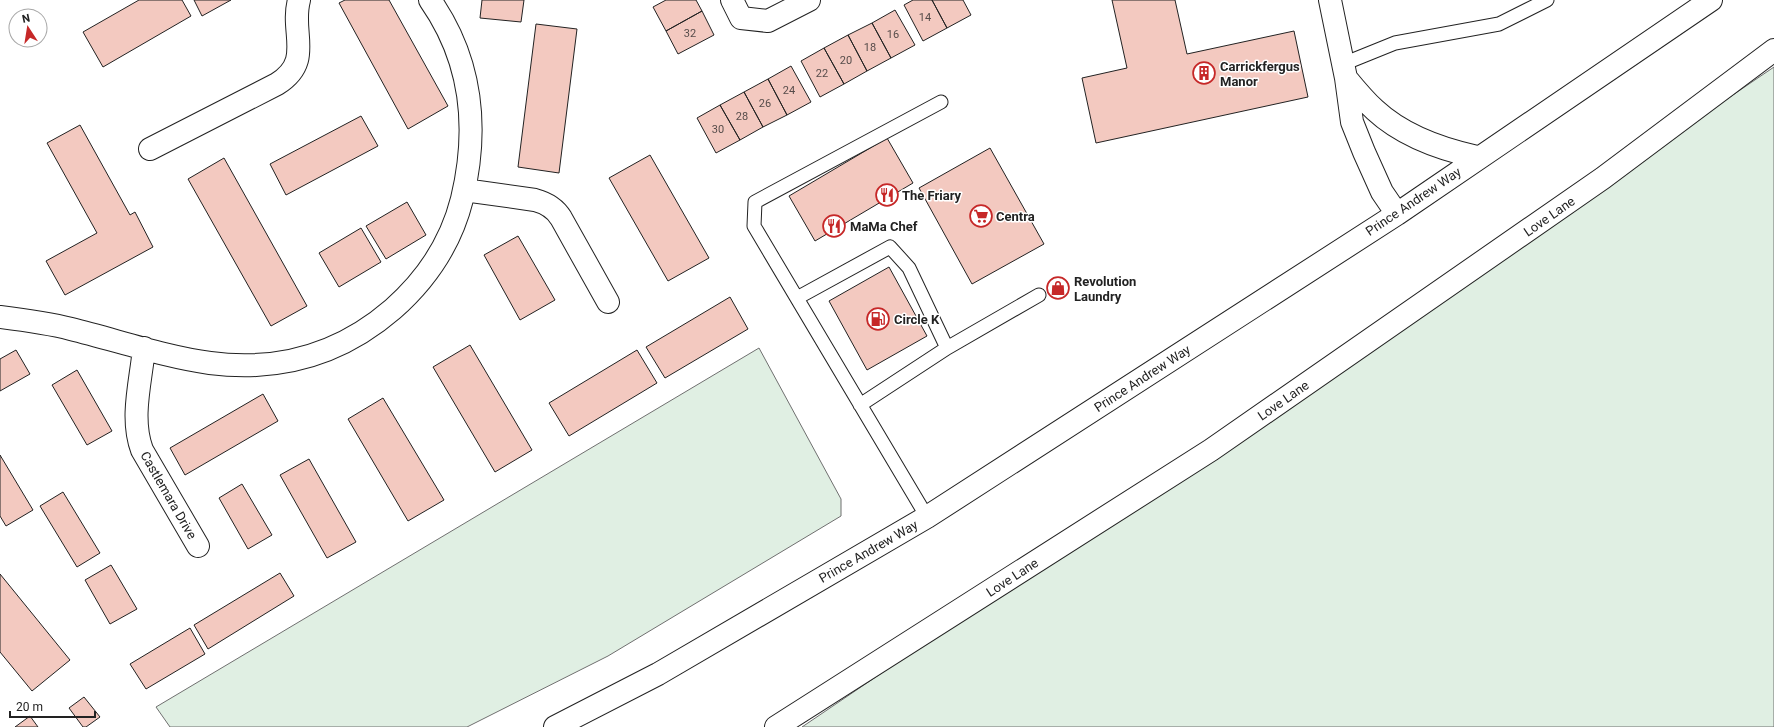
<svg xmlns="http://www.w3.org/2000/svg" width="1774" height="727" viewBox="0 0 1774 727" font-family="Roboto,sans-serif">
	<rect width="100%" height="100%" fill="#fff"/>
	<path fill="#e0efe3" stroke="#6f6f6f" d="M1774,67v660h-972z
		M759,348l82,151v17l-233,140 -141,71h-297l-14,-20z"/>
	<path fill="#f3c9c0" stroke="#222" d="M139,0h43l9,16 -88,51 -20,-35z
		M194,0h37l-29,16z
		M345,0h44l59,106 -40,23 -69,-126z
		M482,0h42l-3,22 -41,-4z
		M666,0h30l6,11 -36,20 -13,-24z
		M913,0h19l15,28 -24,13 -19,-36z
		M932,0h31l8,15 -24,13z
		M1112,0h63l12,54 107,-23 14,66 -212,46 -14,-65 45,-10z
		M895,10l20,35 -24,13 -19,-35z
		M702,11l12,24 -36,19 -12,-23z
		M872,23l19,35 -24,13 -19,-36z
		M536,24l41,5 -18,144 -41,-6z
		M848,35l19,36 -23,13 -20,-36z
		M824,48l20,36 -24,13 -19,-36z
		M791,66l20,36 -24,13 -19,-36z
		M768,79l19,36 -24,12 -19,-35z
		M744,92l19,35 -23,13 -20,-35z
		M720,105l20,35 -24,13 -19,-35z
		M361,116l17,30 -92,49 -16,-31z
		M80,125l50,90 5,-3 18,35 -88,48 -19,-34 51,-28 -50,-90z
		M887,138l26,45 -98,58 -26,-45z
		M990,148l54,96 -72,40 -53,-96z
		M650,155l59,103 -41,23 -59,-103z
		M224,158l83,148 -36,20 -83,-147z
		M407,202l19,33 -40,24 -20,-33z
		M361,228l20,34 -42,25 -20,-34z
		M518,236l37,64 -35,20 -36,-65z
		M889,267l38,69 -60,34 -38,-69z
		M730,297l18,32 -83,49 -19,-31z
		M470,345l62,105 -37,22 -62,-105z
		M16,350l14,24 -30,17v-32z
		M637,350l20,33 -88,53 -20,-33z
		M77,370l35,61 -25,14 -35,-60z
		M263,394l15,27 -93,54 -15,-27z
		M383,398l61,102 -36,21 -60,-102z
		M0,455l33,55 -27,16 -6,-10z
		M309,459l47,83 -29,16 -47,-83z
		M242,484l30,51 -24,14 -29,-51z
		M63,492l37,61 -23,14 -37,-61z
		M111,565l26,44 -27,15 -25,-44z
		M280,573l14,23 -86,53 -14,-24z
		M0,574l70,86 -38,31 -32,-39z
		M190,628l15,26 -59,35 -16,-25z
		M84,697l16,20 -14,10h-3l-14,-19z
		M30,716l8,11h-23z"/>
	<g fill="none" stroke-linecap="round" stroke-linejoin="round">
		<g stroke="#222" stroke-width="15">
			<path id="lane" d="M1343,64l52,-21 104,-19 48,-24
				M797,298l93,-51 19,21 38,80 -87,57
				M947,348l92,-53
				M927,517l-173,-291 1,-24 186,-100"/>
		</g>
		<g stroke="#222" stroke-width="24">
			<path id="street" d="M732,0l9,18 27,3 41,-21
				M150,149l127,-65c37,-23 13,-51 22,-84
				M464,190l71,10c11,3 20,8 26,18l47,84
				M0,317c24,3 47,6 71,12 45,11 94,28 139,34 69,9 131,-9 183,-54 34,-30 58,-66 69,-110 17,-71 10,-139 -32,-199
				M144,348c-3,33 -14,70 -2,102l56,96
				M776,727l435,-277 392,-272 171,-128"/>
		</g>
		<g stroke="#222" stroke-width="24">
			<path id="secondary" d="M1330,0l16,78 6,44 12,30 18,40 15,22
				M1346,78c9,11 18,22 29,32 28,26 65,39 102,47
				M555,727l103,-53 269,-157 470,-303 314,-214"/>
		</g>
		<use href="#lane" stroke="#fff" stroke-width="13"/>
		<use href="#street" stroke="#fff" stroke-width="22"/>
		<use href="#secondary" stroke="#fff" stroke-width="22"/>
	</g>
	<defs>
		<g id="building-ring" transform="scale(1.15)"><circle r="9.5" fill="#fff" stroke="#c62828" stroke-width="1.5"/><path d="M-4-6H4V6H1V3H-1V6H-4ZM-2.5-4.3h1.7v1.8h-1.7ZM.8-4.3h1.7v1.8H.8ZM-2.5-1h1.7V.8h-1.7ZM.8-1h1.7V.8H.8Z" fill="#c62828"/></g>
		<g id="restaurant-ring" transform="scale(1.15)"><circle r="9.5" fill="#fff" stroke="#c62828" stroke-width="1.5"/><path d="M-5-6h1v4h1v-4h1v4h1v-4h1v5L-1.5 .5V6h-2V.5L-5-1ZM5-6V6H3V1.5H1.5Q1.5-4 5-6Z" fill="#c62828"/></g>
		<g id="supermarket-ring" transform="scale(1.15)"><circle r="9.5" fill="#fff" stroke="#c62828" stroke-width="1.5"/><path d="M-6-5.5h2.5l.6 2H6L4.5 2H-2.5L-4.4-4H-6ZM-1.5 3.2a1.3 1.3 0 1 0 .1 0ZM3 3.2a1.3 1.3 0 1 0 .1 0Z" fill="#c62828"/></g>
		<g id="shop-ring" transform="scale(1.15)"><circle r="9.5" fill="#fff" stroke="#c62828" stroke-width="1.5"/><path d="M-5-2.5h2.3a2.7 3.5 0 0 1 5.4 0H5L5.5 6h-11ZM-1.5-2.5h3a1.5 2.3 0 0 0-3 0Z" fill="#c62828"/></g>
		<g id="fuel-ring" transform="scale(1.15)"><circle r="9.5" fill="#fff" stroke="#c62828" stroke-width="1.5"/><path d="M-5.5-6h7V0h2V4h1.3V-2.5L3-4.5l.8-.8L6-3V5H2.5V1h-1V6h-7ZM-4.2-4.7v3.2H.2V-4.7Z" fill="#c62828"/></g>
	</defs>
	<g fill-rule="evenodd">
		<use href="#building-ring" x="1204" y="73"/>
		<use href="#restaurant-ring" x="887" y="195"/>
		<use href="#supermarket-ring" x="981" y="216"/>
		<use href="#restaurant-ring" x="834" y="226"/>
		<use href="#shop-ring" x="1058" y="288"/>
		<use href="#fuel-ring" x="878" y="319"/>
	</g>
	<g text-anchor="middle" stroke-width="3" stroke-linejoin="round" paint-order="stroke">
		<g font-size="11" fill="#564c4a">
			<text x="925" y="21">14</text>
			<text x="690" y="37">32</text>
			<text x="893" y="38">16</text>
			<text x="870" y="51">18</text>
			<text x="846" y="64">20</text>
			<text x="822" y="77">22</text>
			<text x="789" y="94">24</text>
			<text x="765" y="107">26</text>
			<text x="742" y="120">28</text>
			<text x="718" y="133">30</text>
		</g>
		<g font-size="13" font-weight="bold" fill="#222" stroke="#fff" text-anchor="start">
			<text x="1220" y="71">Carrickfergus<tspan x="1220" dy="15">Manor</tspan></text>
			<text x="902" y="200">The Friary</text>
			<text x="996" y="221">Centra</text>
			<text x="850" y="231">MaMa Chef</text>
			<text x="1074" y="286">Revolution<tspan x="1074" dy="15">Laundry</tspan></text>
			<text x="894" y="324">Circle K</text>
		</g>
		<g font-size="13" fill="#222" stroke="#fff">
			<text transform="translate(1413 201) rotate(-34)" y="5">Prince Andrew Way</text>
			<text transform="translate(1549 216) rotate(-35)" y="5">Love Lane</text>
			<text transform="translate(1142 378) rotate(-33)" y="5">Prince Andrew Way</text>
			<text transform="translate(1283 400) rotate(-35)" y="5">Love Lane</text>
			<text transform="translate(169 495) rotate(60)" y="5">Castlemara Drive</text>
			<text transform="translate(868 551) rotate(-30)" y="5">Prince Andrew Way</text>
			<text transform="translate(1012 577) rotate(-33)" y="5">Love Lane</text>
		</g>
	</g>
	<g transform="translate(28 28) rotate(348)"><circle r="19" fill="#ffffff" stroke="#a7a7a7"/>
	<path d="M0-3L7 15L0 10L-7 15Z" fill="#c62828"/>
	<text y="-6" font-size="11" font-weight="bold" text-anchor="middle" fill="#222222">N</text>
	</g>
	<path d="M10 711v6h85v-6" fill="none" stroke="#222222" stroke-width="2"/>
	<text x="16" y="711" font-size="12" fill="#222222" stroke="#ffffff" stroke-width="3" paint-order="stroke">20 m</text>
</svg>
